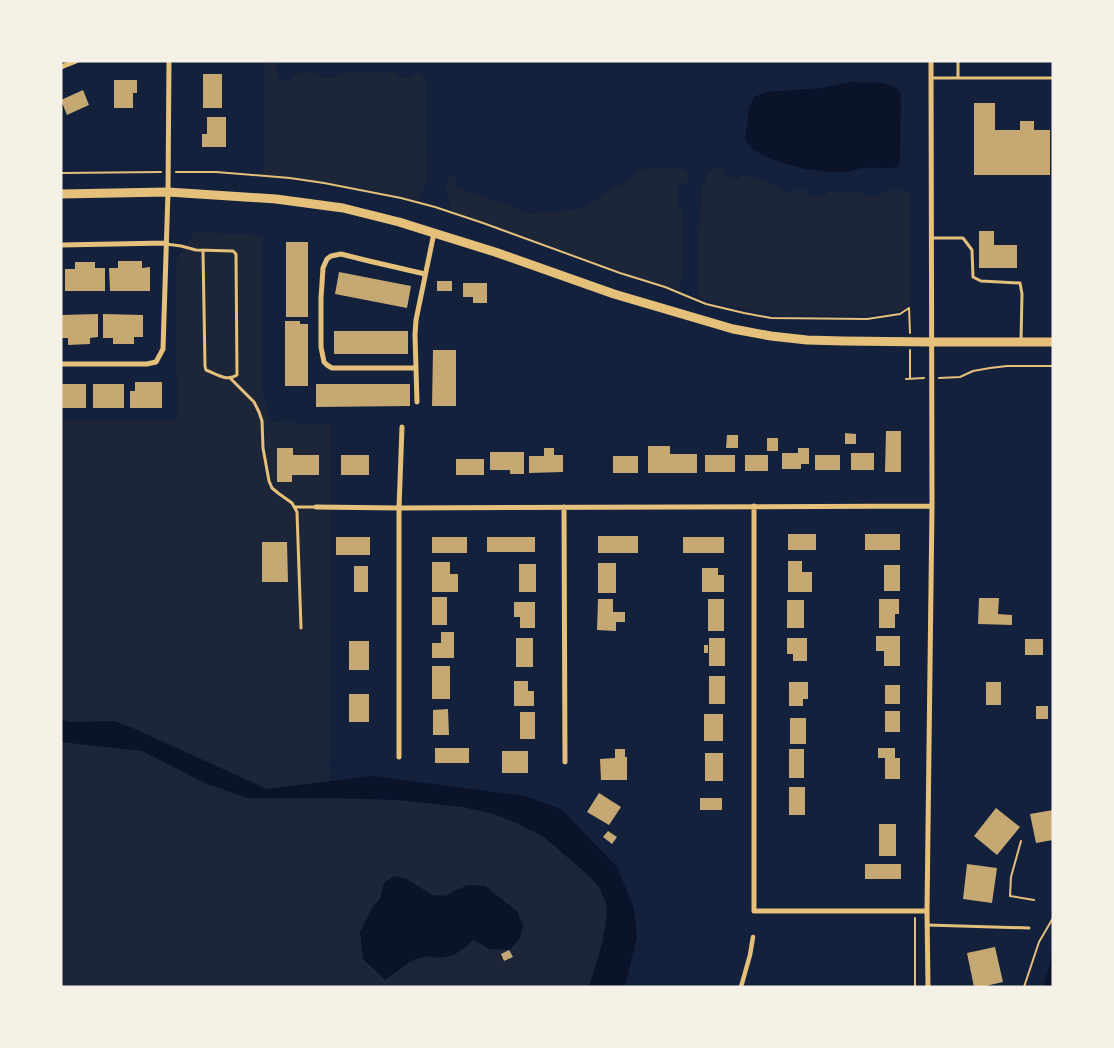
<svg xmlns="http://www.w3.org/2000/svg" width="1114" height="1048" viewBox="0 0 1114 1048" font-family="'Titillium Web',sans-serif">
	<rect width="100%" height="100%" fill="#14213d"/>
	<path fill="#1d2539" d="M264,61h12v10l3,10 13,-1 1,-4c7,-5 18,-4 26,-2l3,4h13l1,-3 8,-2 49,-1 4,2 2,4h13l1,-3 3,-2h4l5,5 1,103 -1,6 -7,14c-51,-13 -103,-22 -155,-26z
		M673,167c8,1 14,3 16,11l-2,5 -9,4v21l4,2v63l-1,9 -6,9 -224,-80 -4,-17 -1,-13 5,-6 5,1v11l58,20 16,7 25,-2 17,-2 13,-4 51,-31 -1,-2v-2l8,-2z
		M714,168h6l4,1 1,6 13,4 2,-3c10,-1 29,6 38,11v2l13,4c7,-5 14,-5 19,3l14,1 4,-5 31,-1 4,1 3,5h13l4,-5c9,-2 18,-2 27,1l1,106 -2,6 -4,4 -5,2 -34,5 -86,-1 -15,-2 -40,-8 -26,-7 -1,-55 4,-55 5,-13z
		M194,232l69,3 -2,151 9,36 61,2 -2,343 2,31 68,2 64,7 27,6 22,8 32,16 45,39 10,11 8,18 -1,16 -4,23 -13,43h-528v-567h116l-1,-158z"/>
	<path fill="#0b132b" d="M851,82l31,1 12,3 6,6 1,11 -1,59 -2,5c-11,2 -23,0 -35,1 -6,0 -12,4 -18,4 -23,2 -66,-7 -86,-19 -6,-3 -10,-8 -14,-13l4,-32 5,-11 12,-5 56,-4z
		M61,719l8,3 45,-1 21,8 132,60 104,-13 154,20 36,13 56,58 17,41 3,29 -12,50h-36l13,-43 4,-23 1,-16 -8,-18 -10,-11 -45,-39 -32,-16 -22,-8 -27,-6 -64,-7 -68,-2h-84l-42,-15 -63,-32 -81,-9z
		M393,876l12,2 27,17 13,1 9,-5 14,-6 17,1 32,25 6,15 -3,12 -10,12 -20,-1 -17,-9 -6,6 -13,9 -15,3 -13,-2 -15,5 -26,19 -22,-21 -3,-27 8,-16 6,-11 6,-6 4,-16z
		M1053,943v44h-10l7,-23z"/>
	<path fill="#c6a872" d="M203,74h19v34h-19z
		M114,80h23v13h-4v15h-19z
		M83,90l6,15 -22,10 -6,-15z
		M974,103h21v27h25v-9h14v9h16v45h-76z
		M207,117h19v30h-24v-13h5z
		M979,231h15v14h23v23h-38z
		M286,242h22v75h-22z
		M118,261h24v7l8,-1v24h-40l-1,-23h9z
		M75,262h20v6h10v23h-40v-22h10z
		M339,272l72,14 -4,22 -72,-14z
		M437,281h15v10h-15z
		M463,283h24v20h-14v-6h-10z
		M98,314v23l-8,1v6l-22,1v-7h-7v-23z
		M103,314l40,1v22h-9v7h-21v-6h-10z
		M285,321h15v3h8v62h-23z
		M334,331h74v23h-74z
		M433,350h23v56h-24z
		M135,382h27v26h-32v-17h5z
		M61,384h25v24h-25z
		M93,384h31v24h-31z
		M316,384h94v22l-94,1z
		M886,431h15v41h-16z
		M845,433l11,1v10h-11z
		M727,435h11v13h-12z
		M767,438h11v13h-11z
		M648,446h22v8h27v19h-49z
		M277,448h16v7h26v20h-27v7h-15z
		M544,448h10v7h9v17l-34,1v-17h15z
		M798,448h11v16h-8v5h-19v-16h16z
		M490,452h34v22h-14v-4h-20z
		M851,453h23v17h-23z
		M341,455h28v20h-28z
		M705,455h30v17h-30z
		M745,455h23v16h-23z
		M815,455h25v15h-25z
		M613,456h25v17h-25z
		M456,459h28v16h-28z
		M788,534h28v16h-28z
		M865,534h35v16h-35z
		M598,536h40v17h-40z
		M336,537h34v18h-34z
		M432,537h35v16h-35z
		M487,537h48v15h-48z
		M683,537h41v16h-41z
		M262,542h25l1,40h-26z
		M788,561h14v11h10v20h-24z
		M432,562h18v12h8v18h-26z
		M598,563h18v30h-18z
		M519,564h17v28h-17z
		M884,565h16v26h-16z
		M354,566h14v26h-14z
		M702,568h16v7h6v17h-22z
		M432,597h15v28h-15z
		M979,598h20l-1,16 14,1v10l-34,-1z
		M598,599h15v13h12v10h-9v9l-19,-1z
		M708,599h16v32h-16z
		M879,599h20v15h-4v14h-16z
		M787,600h17v28h-17z
		M514,602h21v26h-15v-11h-6z
		M441,632h13v26h-22v-15h9z
		M876,636h24v30h-16v-15h-8z
		M516,638h17v29h-17z
		M709,638h16v28h-16z
		M787,638h20v23h-14v-7h-6z
		M1025,639h18v16h-18z
		M349,641h20v29h-20z
		M704,645h4v8h-4z
		M432,666h18v33h-18z
		M709,676h16v28h-16z
		M514,681h14v10h6v15h-20z
		M789,682h19v17h-5v7h-14z
		M986,682h15v23h-15z
		M885,685h15v19h-15z
		M349,694h20v28h-20z
		M1036,706h12v13h-12z
		M448,709l1,26h-16v-25z
		M885,711h15v21h-15z
		M520,712h15v27h-15z
		M704,714h19v27h-19z
		M790,718h16v26h-16z
		M435,748h34v15h-34z
		M878,748h17v10h5v21h-15v-21h-7z
		M615,749h10v8h2v23h-26l-1,-21 15,-1z
		M789,749h15v29h-15z
		M502,751h26v22h-26z
		M705,753h18v28h-18z
		M789,787h16v28h-16z
		M599,793l22,14 -12,18 -22,-13z
		M700,798h22v12h-22z
		M996,808l24,19 -23,28 -23,-19z
		M1053,810v30l-17,3 -6,-29z
		M879,824h17v32h-17z
		M608,831l9,6 -5,7 -9,-7z
		M865,864h36v15h-36z
		M967,864l30,4 -5,35 -29,-4z
		M995,947l8,35 -22,5h-7l-7,-34z
		M509,950l4,7 -9,4 -3,-7z"/>
	<g fill="none" stroke-linecap="round" stroke-linejoin="round">
		<path stroke="#e5c07b" stroke-width="2" d="M176,172h40l74,6 34,5 77,15 34,9 48,16 137,50 45,14 41,17 38,9 27,5 96,1 33,-5 9,-6
			M61,173l100,-1
			M909,308l1,25
			M910,378v-28
			M939,378l21,-1 13,-6 17,-3 17,-2h46
			M906,379l18,-1
			M1021,841l-10,36 -1,19 24,4
			M915,987v-69
			M1024,987l15,-45 14,-24"/>
		<path stroke="#e5c07b" stroke-width="3" d="M931,78h122
			M958,78v-17
			M932,238h31l9,12 1,27 8,4 39,2 2,11 -1,47
			M166,244l15,2 15,4 37,1 3,3 1,121c-10,7 -21,-1 -31,-5l-1,-4 -2,-116
			M231,379l23,23 5,10 3,9 1,27 6,33 3,7 6,5 14,10 5,9 4,116
			M295,507h21
			M927,925l102,3"/>
		<path stroke="#e5c07b" stroke-width="4.5" d="M741,987l9,-32 3,-18"/>
		<path stroke="#e5c07b" stroke-width="5" d="M61,67l15,-6
			M61,245l105,-2
			M61,364h86l9,-2 7,-13 5,-157 1,-131
			M416,368h-84l-5,-3 -3,-3 -3,-15v-49l2,-30 4,-9 4,-3 10,-2 28,7 56,13
			M417,402l-2,-67 1,-15 18,-87
			M754,506v405h173
			M316,507l83,1 533,-2
			M564,507l1,255
			M399,757v-249l3,-81
			M928,987l-1,-76 5,-405 -1,-445"/>
		<path stroke="#e5c07b" stroke-width="9" d="M61,194l107,-2 108,7 67,9 56,14 35,11 61,19 119,42 119,35 38,7 36,4 36,1 89,1h121"/>
	</g>
	<rect width="1114" height="1048" fill="none" stroke="#f6f1e7" stroke-width="125"/>
</svg>
